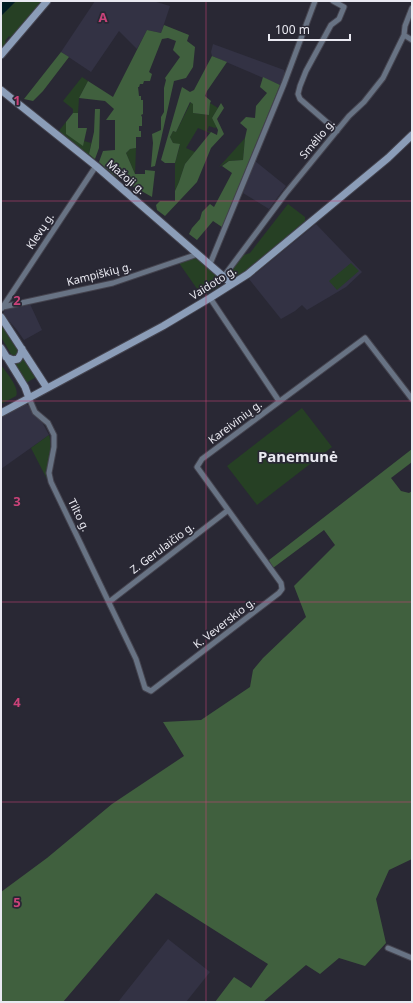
<svg xmlns="http://www.w3.org/2000/svg" width="413" height="1003" viewBox="0 0 413 1003" font-family="'Noto Sans',sans-serif">
	<rect width="100%" height="100%" fill="#292834"/>
	<path fill="#333244" d="M95,1h58l17,5 -9,27 -14,-3 -10,19 -18,-18 -28,41 -30,-20z
		M213,44l71,26 1,3 -5,12 -68,-29 -1,-4z
		M255,161l31,25 -17,23 -26,-16z
		M316,224l46,48 -16,15 -39,23 -5,-5 -7,6 -14,8 -32,-40z
		M30,304l12,26 -18,10 -7,-10 -14,-16 1,-2 1,-3 3,-1z
		M25,404l3,1 6,9 8,8 7,13 -48,34v-53z
		M168,939l42,33 -24,30h-68z"/>
	<path fill="#264024" d="M16,1h27l-31,38 -3,-3 -4,5 2,3 -6,6v-34z
		M82,77l6,4 -9,17 -1,15h-5v-4l-10,-8z
		M191,102l2,2v9l16,2 1,-12 8,5 -6,10 5,9 -2,1 -6,-2 -2,5 4,1 -1,1 -12,-5 -12,20 9,4 -10,12 -6,18 -4,9v-28l5,-18 -7,-2 -3,-6 3,-6 3,1z
		M66,122v12l17,11 1,-4 7,2 -2,11 6,5 -1,3 -36,-30z
		M245,138l-2,22 -14,1 -10,6z
		M136,148l-1,26 -9,-21 4,-4z
		M288,204l17,13v4l-62,52 -7,3 -5,-2v-2l10,-16 9,-3z
		M194,258h4l20,19 -1,1 3,5 -2,4 -16,9 -23,-33z
		M351,263l8,8 -22,19 -8,-9z
		M1,323l17,26v5l-3,2 -4,-2 -10,-17z
		M23,358l13,19 -10,6 -12,-19 5,-2z
		M1,365c5,7 19,23 15,31l-15,8z
		M302,408l30,39 -75,58 -30,-39z
		M49,435c5,17 -5,30 -1,46l-17,-33z"/>
	<path fill="#40603e" d="M164,25l25,10 -2,6 8,6 -2,20 -7,11 -12,3 -19,85 -4,1 2,-24 -1,-9 9,-4v-13l3,-5v-24l2,-8 -1,-2 15,-21 -7,-7 3,-9 -8,-3 -6,1 -13,33 3,2 -2,7h-6l-1,3h-3l-1,3h-1l1,9h2v4h2v14l-2,1 1,2v9h-3v5h2v6h-5v11l-6,1 -4,4 9,21h10v-4l10,1 -3,26 -37,-21 -16,-14 4,-11 12,-1v-30h-9l8,-11 -9,-8 -26,-3 9,-17 25,16 34,-67 14,3z
		M61,52l8,5 -26,34 -10,10 -9,-2z
		M212,56l15,6 -20,29 -2,5 6,5 -1,2 -1,12 -16,-2v-9l-3,-2 -14,30 -3,-1 -3,6 3,6 7,1 -5,19h-10l-4,-3 21,-73 8,5 4,-2z
		M263,77l17,8 -58,142 -9,-6 -16,19 -8,-6 3,-6 8,-9 2,-7 8,-8 4,3 18,-34 -10,-7 7,-5 14,-1 2,-22 2,-9 -7,-6 6,-6 9,1 1,-12 11,-13 -7,-6z
		M221,103l3,5 -7,11 7,15 -13,14 -14,34 -32,34 -8,-6 -1,-5 4,-4h15v-10l4,-9 6,-18 26,-32 6,3 1,-5 -6,-12z
		M95,109h5l-1,39 -4,11 -6,-5 5,-22z
		M73,113h5v15h9l-4,18 -17,-12v-12z
		M412,449v13l-21,16 10,13 8,2 3,-2v368l-23,11 -13,29 10,44 -21,23 -26,-8 -19,16 -14,-9 -43,37h-48l19,-25 17,11 17,-24 -112,-71 -93,109h-62v-110l46,-34 65,-54 72,-48 -21,-34 38,-2 49,-33 3,-17 10,-12 43,-41 -12,-31 41,-41 -11,-15 -51,38 -4,-8z"/>
	<path fill="#001d23" d="M1,1h15l-15,15z"/>
	<g fill="none" stroke-linecap="round" stroke-linejoin="round">
		<g stroke="#44434e" stroke-width="7">
			<path id="street" d="M333,1l11,6 -5,12 -8,6 -25,46 -6,15 -2,8 2,5 37,32
				M404,35l8,5
				M210,264l74,-180 31,-83
				M224,276l62,-83 63,-77 15,-14 19,-24 21,-43 1,-9 7,-18
				M210,298l69,103
				M3,307l110,-24 85,-29
				M2,308l94,-142
				M29,398l6,14 13,11 6,12v12l-5,26 2,9 85,177 9,29 6,3 128,-98 3,-4 -1,-6 -84,-116 5,-8 163,-121 47,61
				M109,602l118,-91
				M388,948l24,10"/>
		</g>
		<g stroke="#44434e" stroke-width="9">
			<path id="secondary" d="M1,55l46,-54
				M1,90l95,76 136,118
				M1,317l46,71
				M1,348l24,39 4,11
				M6,357l7,3 5,-1 3,-5 1,-5
				M1,413l162,-87 47,-28 38,-24 140,-116 24,-23"/>
		</g>
		<use href="#street" stroke="#687384" stroke-width="5"/>
		<use href="#secondary" stroke="#8b9db8" stroke-width="7"/>
	</g>
	<path fill="none" stroke="#ca4279" stroke-width="1" stroke-opacity="0.55" d="M206,1v1001M1,201h411M1,401h411M1,602h411M1,802h411"/>
	<g text-anchor="middle" stroke-width="3.5" stroke-linejoin="round" paint-order="stroke">
		<g font-size="11" fill="#e9e9f1" stroke="#292834">
			<text transform="translate(317 139) rotate(-50)" y="4">Smėlio g.</text>
			<text transform="translate(126 177) rotate(40)" y="4">Mažoji g.</text>
			<text transform="translate(40 231) rotate(-57)" y="4">Klevų g.</text>
			<text transform="translate(99 274) rotate(-14)" y="4">Kampiškių g.</text>
			<text transform="translate(213 283) rotate(-32)" y="4">Vaidoto g.</text>
			<text transform="translate(235 422) rotate(-37)" y="4">Kareivinių g.</text>
			<text transform="translate(79 515) rotate(64)" y="4">Tilto g.</text>
			<text transform="translate(162 548) rotate(-37)" y="4">Z. Gerulaičio g.</text>
			<text transform="translate(224 623) rotate(-38)" y="4">K. Veverskio g.</text>
		</g>
		<g font-size="15" font-weight="bold" fill="#e9e9f1" stroke="#292834">
			<text x="298" y="462">Panemunė</text>
		</g>
	</g>
	<g font-size="13" text-anchor="middle" font-weight="bold" fill="#ca4279" stroke="#292834" stroke-width="3.5" stroke-linejoin="round" paint-order="stroke">
		<text x="103" y="22">A</text>
		<text x="17" y="105">1</text>
		<text x="17" y="305">2</text>
		<text x="17" y="506">3</text>
		<text x="17" y="707">4</text>
		<text x="17" y="907">5</text>
	</g>
	<rect width="413" height="1003" fill="none" stroke="#e9e9f1" stroke-width="4"/>
	<path d="M269 34v6h81v-6" fill="none" stroke="#e9e9f1" stroke-width="2"/>
	<text x="275" y="34" font-size="12" fill="#e9e9f1" stroke="#292834" stroke-width="3" paint-order="stroke">100 m</text>
</svg>
